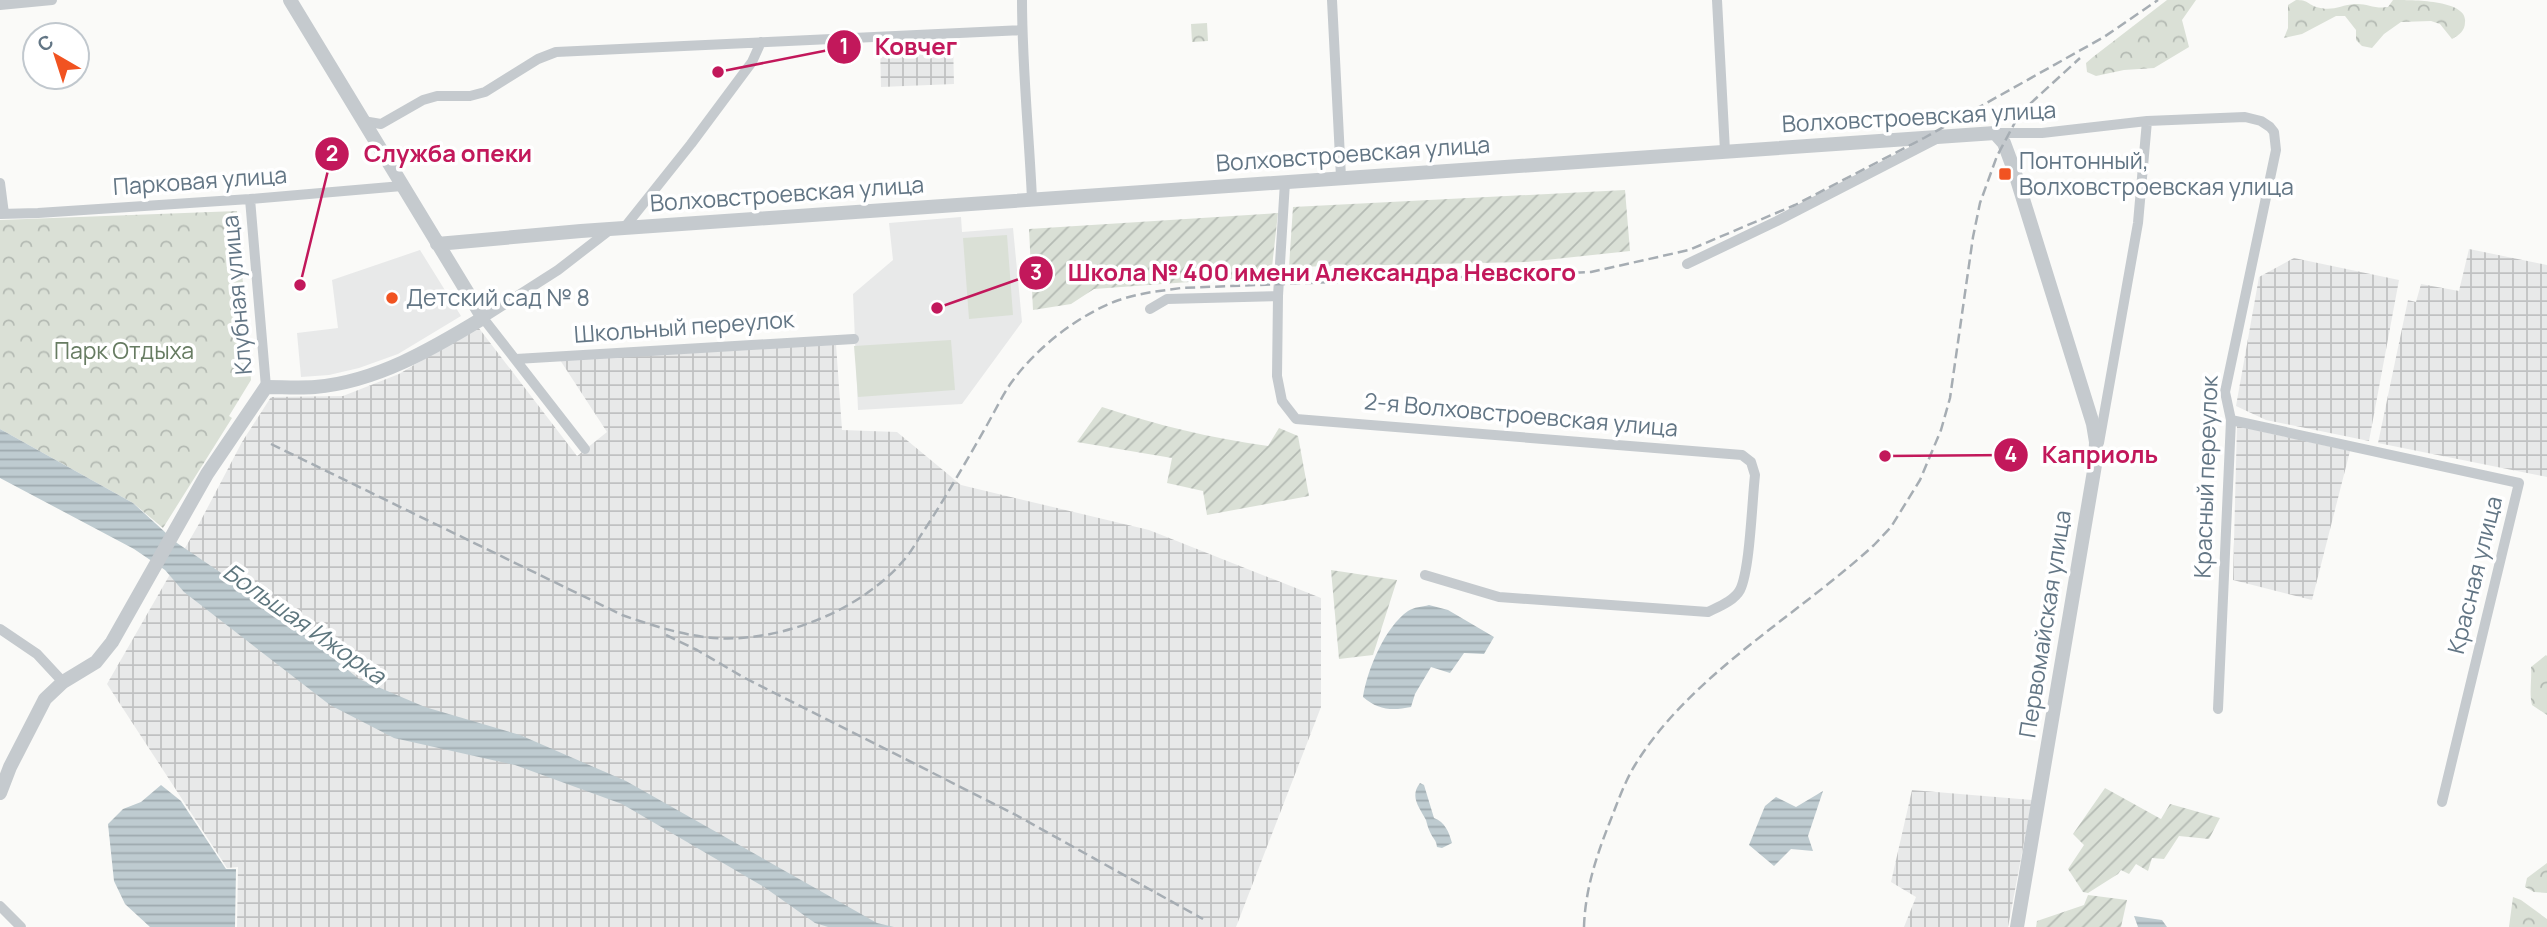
<svg xmlns="http://www.w3.org/2000/svg" width="2547" height="927" viewBox="0 0 2547 927" font-family="Manrope,sans-serif">
	<defs>
		<pattern id="industrial-grid" width="8" height="8" patternUnits="userSpaceOnUse" patternTransform="scale(1.75)"><rect width="8" height="8" fill="#e8e9e9"/><path d="M0 4h8M4 0v8" fill="none" stroke="#c0c1c2"/></pattern>
		<pattern id="forest-crowns" width="20" height="18" patternUnits="userSpaceOnUse" patternTransform="scale(1.75)"><rect width="20" height="18" fill="#dae0d6"/><path d="M2 6a3 3 0 1 1 6 0M12 15a3 3 0 1 1 6 0" fill="none" stroke="#b4bab3"/></pattern>
		<pattern id="garden-furrows" width="10" height="10" patternUnits="userSpaceOnUse" patternTransform="scale(1.75)"><rect width="10" height="10" fill="#dae0d6"/><path d="M-1 1l2-2M0 10L10 0M9 11l2-2" fill="none" stroke="#b4bab3"/></pattern>
		<pattern id="water-rules" width="6" height="5" patternUnits="userSpaceOnUse" patternTransform="scale(1.75)"><rect width="6" height="5" fill="#becbd0"/><path d="M0 2.5h6" fill="none" stroke="#9ea9ae"/></pattern>
	</defs>
	<rect width="100%" height="100%" fill="#fafaf8"/>
	<path fill="#e8e9e9" d="M961,217l1,15 51,-4 9,94 -60,82 -104,6 -5,-116 40,-34 -4,-37z
		M420,250l41,66 -63,38 -39,14 -30,7 -28,2 -4,-44 41,-5 -6,-48z"/>
	<path fill="url(#industrial-grid)" d="M953,40l1,44 -73,3 -1,-44z
		M2469,249l78,16v212l-169,-34 30,-143 8,2 5,-18 38,7z
		M2294,258l105,22 -30,161 -103,-21 -30,-14 23,-129z
		M478,327l99,129 30,-24 -47,-72 276,-16 6,86 55,2 64,53 188,45 172,68v109l-85,220h-999l1,-60 -11,1 -120,-184 93,-162 42,-80 29,-45 72,-1 56,-22z
		M2237,426l113,25 -38,149 -79,-20z
		M1912,790l120,10 -24,127h-104l12,-30 -25,-15z"/>
	<path fill="#dae0d6" d="M1007,235l6,80 -44,4 -6,-81z
		M951,340l4,50 -97,7 -4,-51z"/>
	<path fill="url(#forest-crowns)" d="M2167,0h29l-14,20 7,27 -35,21 -30,2 -28,6 -9,-4 -1,-9 7,-6z
		M2296,0c12,0 10,3 20,7 17,5 24,-2 39,-3 11,-1 19,5 33,3l5,-7c20,0 75,0 72,22 0,9 -6,13 -13,17l-12,-15 -9,-3 -30,1 -17,12 -12,14 -10,-2 -6,-6v-10l-11,-14h-9l-34,18 -18,4 4,-10v-23z
		M1207,23l1,18 -16,1 -1,-18z
		M237,211l14,169 -22,36 3,2 -69,110 -30,-25 -133,-74v-209z
		M2546,655l1,1v59l-15,-10c-3,-11 0,-25 -1,-38z
		M2547,863v30l-13,-1 -9,-5 2,-9z
		M2513,897l8,3 26,19v8h-38z"/>
	<path fill="url(#garden-furrows)" d="M1625,190l5,61 -103,11 -238,5 4,-60z
		M1278,213l-7,63 -177,13 -23,15 -38,6 -4,-81z
		M1102,407c55,18 108,31 166,39l11,-18 19,8 11,60 -102,19 -4,-24 -36,-8 5,-25 -95,-16z
		M1331,570l66,10 -24,75 -34,4z
		M2105,788l56,31 9,-15 50,14 -11,21 -30,-3 -15,23 -12,-1 -4,13 -12,-7 -7,10 -8,-4 -3,4 -30,19 -5,-1 -15,-23 16,-24 -11,-11z
		M2088,895l39,5 -6,27h-85l1,-6 47,-16z"/>
	<path fill="url(#water-rules)" d="M0,429l133,74 44,40 84,57 98,79 66,28 95,28 106,46 251,142 17,4h-66l-13,-4 -51,-36 -142,-83 -107,-39 -121,-27 -64,-33 -146,-113 -19,-22 -31,-21 -134,-71z
		M1429,605l19,5 46,27 -10,17 -20,-1 -14,20 -19,-6 -16,27 -4,13c-19,4 -33,3 -48,-10 4,-27 22,-70 45,-86 6,-4 14,-4 21,-6z
		M1420,783l4,2 10,33c11,4 15,14 18,25l-10,5 -5,-1c-1,-8 -4,-8 -7,-15 -2,-4 -3,-8 -4,-12 -6,-12 -17,-23 -6,-37z
		M161,785l20,16 45,68h10l-1,58h-85l-25,-23 -11,-23 -6,-57 15,-15 18,-7z
		M1823,791l-15,45 5,15 -22,-2 -17,17 -25,-21 16,-39 11,-9 20,10z
		M2134,916l28,4 5,7h-29z"/>
	<g fill="none" stroke-linecap="round" stroke-linejoin="round">
		<path stroke="#c5cace" stroke-width="10" d="M1022,0c0,66 7,133 10,199
			M1332,0l9,177
			M1717,0l8,151
			M0,5l52,-5
			M363,121l18,3 42,-24 14,-4h33l15,-4 53,-33 18,-7 466,-22
			M1995,133h47l105,-12 98,-4 16,4 9,6 4,5 2,18 -51,242 6,28 -13,289
			M1285,182l-7,114 -1,80 5,25 14,18 446,36 9,7 4,13c-3,26 -5,95 -15,115 -6,11 -22,17 -32,22l-209,-15 -74,-22
			M0,183l4,31
			M250,199l16,188
			M0,214l38,-1 212,-14 152,-13
			M624,228l67,-84 61,-82 9,-20
			M1687,264l90,-43 161,-83
			M1150,309l17,-10 111,-3
			M516,359l338,-20
			M2231,420l288,63 -77,319
			M2099,443l39,-220 9,-102
			M585,449l-102,-131 75,-48 53,-41
			M0,629l37,25 26,28
			M0,906l21,21"/>
		<path stroke="#c5cace" stroke-width="14" d="M437,244l144,-13 1414,-98 9,10 10,27 79,254 3,18 -1,23 -78,462
			M0,793l10,-26 35,-68 18,-17 33,-20 16,-20 95,-168 59,-87c16,0 33,1 49,0 61,-5 117,-38 168,-69l-193,-318"/>
		<path stroke="#a6adb3" stroke-width="2.5" stroke-dasharray="10 5" stroke-linecap="butt" d="M271,444l351,171c26,9 53,18 82,22 68,9 155,-24 200,-77 8,-9 14,-21 21,-31 22,-34 42,-69 62,-104 8,-14 15,-29 24,-42 25,-35 67,-68 108,-83 20,-7 41,-9 62,-12l410,-16 98,-22 106,-45 129,-67 180,-101 54,-37
			M666,635l31,15 46,27 273,138 187,104
			M1584,927c1,-36 12,-70 25,-103 8,-20 15,-41 26,-59 55,-90 162,-149 239,-220l17,-18 29,-47 21,-50 9,-32 23,-161 7,-34 17,-47 23,-43 60,-55"/>
	</g>
	<g fill="#f15321" stroke="#fff" stroke-width="2.5">
		<rect x="1998" y="167" width="14" height="14" rx="3.5"/>
		<circle cx="392" cy="298" r="7"/>
	</g>
	<g text-anchor="middle" stroke-width="7" stroke-linejoin="round" paint-order="stroke">
		<g font-size="23" fill="#637685" stroke="#fff">
			<text transform="translate(1919 117) rotate(-3)" y="8">Волховстроевская улица</text>
			<text transform="translate(1353 154) rotate(-4)" y="8">Волховстроевская улица</text>
			<text transform="translate(200 181) rotate(-4)" y="8">Парковая улица</text>
			<text transform="translate(787 194) rotate(-4)" y="8">Волховстроевская улица</text>
			<text transform="translate(237 295) rotate(-95)" y="8">Клубная улица</text>
			<text transform="translate(684 327) rotate(-4)" y="8">Школьный переулок</text>
			<text transform="translate(1521 415) rotate(5)" y="8">2-я Волховстроевская улица</text>
			<text transform="translate(2206 477) rotate(-88)" y="8">Красный переулок</text>
			<text transform="translate(2475 575) rotate(-76)" y="8">Красная улица</text>
			<text transform="translate(2045 624) rotate(-81)" y="8">Первомайская улица</text>
		</g>
		<g font-size="23" fill="#637685" stroke="#fff" text-anchor="start">
			<text x="2019" y="169">Понтонный,<tspan x="2019" dy="26">Волховстроевская улица</tspan></text>
			<text x="406" y="306">Детский сад № 8</text>
		</g>
		<g font-size="23" fill="#677c62" stroke="#fff">
			<text x="124" y="359">Парк Отдыха</text>
		</g>
		<g font-size="24" font-style="italic" fill="#5e767e" stroke="#fff">
			<text transform="translate(304 624) rotate(35)" y="8">Большая Ижорка</text>
		</g>
	</g>
	<path fill="none" stroke="#c2185b" stroke-width="2.5" d="M718 72L844 47M300 285L332 154M937 308L1036 273M1885 456L2011 455"/>
	<g fill="#c2185b" stroke="#fff" stroke-width="2.5">
		<circle cx="718" cy="72" r="7"/>
		<circle cx="300" cy="285" r="7"/>
		<circle cx="937" cy="308" r="7"/>
		<circle cx="1885" cy="456" r="7"/>
		<circle cx="844" cy="47" r="18"/>
		<circle cx="332" cy="154" r="18"/>
		<circle cx="1036" cy="273" r="18"/>
		<circle cx="2011" cy="455" r="18"/>
	</g>
	<g font-size="21" text-anchor="middle" font-weight="bold" fill="#fff">
		<text x="844" y="54">1</text>
		<text x="332" y="161">2</text>
		<text x="1036" y="280">3</text>
		<text x="2011" y="462">4</text>
	</g>
	<g font-size="24" text-anchor="middle" font-weight="bold" fill="#c2185b" stroke="#fff" stroke-width="7" stroke-linejoin="round" paint-order="stroke">
		<text x="916" y="55">Ковчег</text>
		<text x="448" y="162">Служба опеки</text>
		<text x="1322" y="281">Школа № 400 имени Александра Невского</text>
		<text x="2100" y="463">Каприоль</text>
	</g>
	<g transform="translate(56 56) rotate(321)"><circle r="33" fill="#ffffff" stroke="#c1c8ce" stroke-width="2"/>
	<path d="M0-5L12 26L0 18L-12 26Z" fill="#f15321"/>
	<text y="-10" font-size="19" font-weight="bold" text-anchor="middle" fill="#637685">С</text>
	</g>
</svg>
